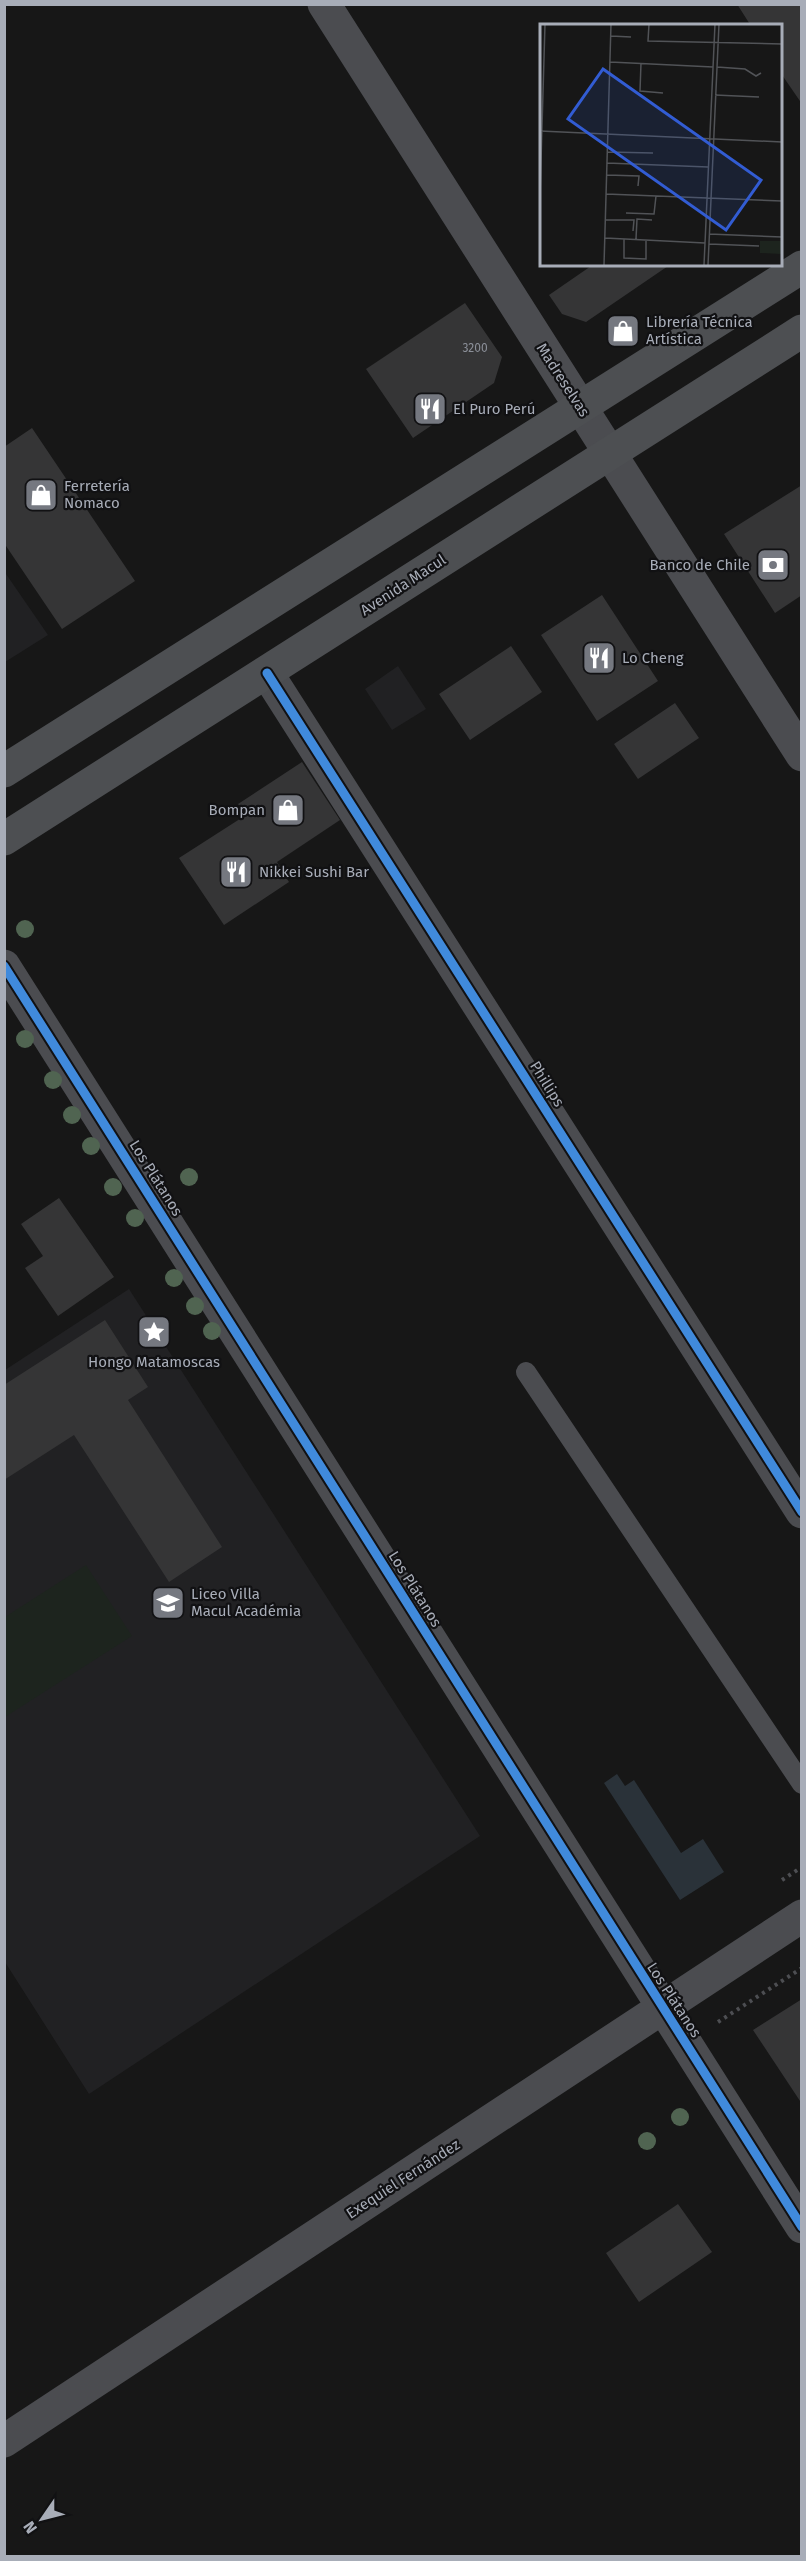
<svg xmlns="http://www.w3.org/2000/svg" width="806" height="2561" viewBox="0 0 806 2561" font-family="'Fira Sans',sans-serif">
	<rect width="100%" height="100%" fill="#171717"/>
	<path fill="#212123" d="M4,571l44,64 -43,27h-1z
		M398,666l28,43 -34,21 -27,-41z
		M129,1289l351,547 -391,258 -84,-132v-592z"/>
	<path fill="#1d241e" d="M86,1565l46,71 -127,81v-100z"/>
	<path fill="#2a3239" d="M617,1774l8,12 9,-6 47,73 22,-14 21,33 -44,28 -76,-117z"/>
	<path fill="#353536" d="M737,4h65v100l-22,-32v-46h-29z
		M594,264h77l-85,58 -24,-8 -13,-19z
		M465,303l37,54 -8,26 -81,55 -47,-69z
		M32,428l103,153 -73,48 -58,-86v-96z
		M802,485v110l-27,18 -51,-79z
		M602,595l56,86 -61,40 -56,-86z
		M511,646l31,46 -72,48 -31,-46z
		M675,703l24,35 -61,41 -24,-35z
		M302,762l38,58 -63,42 12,20 -65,43 -45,-67 67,-43 -8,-11z
		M59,1198l55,79 -56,39 -33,-48 18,-12 -22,-32z
		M105,1320l43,67 -20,13 94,147 -53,35 -95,-147 -70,45v-95z
		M802,1999v105l-49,-74z
		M678,2204l34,48 -73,50 -33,-49z"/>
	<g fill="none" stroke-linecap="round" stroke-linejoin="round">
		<path stroke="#4d4e52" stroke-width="4" stroke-dasharray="3 4.5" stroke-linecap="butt" d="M782,1880l20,-13
			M718,2022l84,-54"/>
		<path stroke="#4b4c50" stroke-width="20" d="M526,1372l276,412"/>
		<path stroke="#4b4c50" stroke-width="33" d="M324,4l478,751
			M267,673l535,839"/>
		<path stroke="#4b4c50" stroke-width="33" d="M4,966l798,1261
			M4,2441l798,-525"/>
		<path stroke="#4d4f52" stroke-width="33" d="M4,771l798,-504
			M4,839l798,-508"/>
		<g stroke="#111113" stroke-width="13">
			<path id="cycleway" d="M267,673l535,839
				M4,966l798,1261"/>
		</g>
		<use href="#cycleway" stroke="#408adc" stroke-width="9"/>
	</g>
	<g fill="#506451">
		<circle cx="25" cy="929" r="9"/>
		<circle cx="25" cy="1039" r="9"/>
		<circle cx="53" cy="1080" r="9"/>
		<circle cx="72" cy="1115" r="9"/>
		<circle cx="91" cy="1146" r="9"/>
		<circle cx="189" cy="1177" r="9"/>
		<circle cx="113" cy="1187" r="9"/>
		<circle cx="135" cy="1218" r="9"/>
		<circle cx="174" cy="1278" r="9"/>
		<circle cx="195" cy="1306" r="9"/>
		<circle cx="212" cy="1331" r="9"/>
		<circle cx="680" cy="2117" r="9"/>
		<circle cx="647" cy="2141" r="9"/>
	</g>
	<defs>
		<g id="shop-square" transform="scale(1.725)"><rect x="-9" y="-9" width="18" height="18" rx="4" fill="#757880" stroke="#111113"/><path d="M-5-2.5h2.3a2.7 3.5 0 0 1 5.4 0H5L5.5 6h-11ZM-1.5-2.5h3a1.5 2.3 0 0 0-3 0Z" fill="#fff"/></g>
		<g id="restaurant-square" transform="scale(1.725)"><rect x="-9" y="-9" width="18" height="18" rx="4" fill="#757880" stroke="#111113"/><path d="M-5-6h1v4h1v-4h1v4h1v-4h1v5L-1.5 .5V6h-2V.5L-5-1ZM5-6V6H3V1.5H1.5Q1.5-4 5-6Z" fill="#fff"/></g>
		<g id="bank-square" transform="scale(1.725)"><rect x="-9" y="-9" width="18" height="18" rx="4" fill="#757880" stroke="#111113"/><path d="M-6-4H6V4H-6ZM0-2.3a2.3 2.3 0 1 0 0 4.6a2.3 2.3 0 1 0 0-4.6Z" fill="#fff"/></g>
		<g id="sight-square" transform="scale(1.725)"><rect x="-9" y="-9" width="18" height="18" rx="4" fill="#757880" stroke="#111113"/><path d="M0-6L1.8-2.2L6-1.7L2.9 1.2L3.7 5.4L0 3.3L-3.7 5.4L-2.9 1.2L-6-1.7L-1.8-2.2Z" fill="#fff"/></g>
		<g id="school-square" transform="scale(1.725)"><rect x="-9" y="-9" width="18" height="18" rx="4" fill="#757880" stroke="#111113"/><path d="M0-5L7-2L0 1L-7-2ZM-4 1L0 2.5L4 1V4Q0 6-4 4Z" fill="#fff"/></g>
	</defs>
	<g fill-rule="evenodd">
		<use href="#shop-square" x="623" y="331"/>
		<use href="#restaurant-square" x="430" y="409"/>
		<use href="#shop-square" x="41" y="495"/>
		<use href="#bank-square" x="773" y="565"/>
		<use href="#restaurant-square" x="599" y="658"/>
		<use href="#shop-square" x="288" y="810"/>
		<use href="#restaurant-square" x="236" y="872"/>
		<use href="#sight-square" x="154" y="1332"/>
		<use href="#school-square" x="168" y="1603"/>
	</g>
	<g text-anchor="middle" stroke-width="4.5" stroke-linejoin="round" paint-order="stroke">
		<g font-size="12" fill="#8b8f98">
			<text x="475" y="352">3200</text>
		</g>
		<g font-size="15" fill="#a8adb8" stroke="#111113" text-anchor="start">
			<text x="646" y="327">Librería Técnica<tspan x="646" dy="17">Artística</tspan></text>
			<text x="453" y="414">El Puro Perú</text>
			<text x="64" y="491">Ferretería<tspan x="64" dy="17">Nomaco</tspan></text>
			<text x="750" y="570" text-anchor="end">Banco de Chile</text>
			<text x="622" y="663">Lo Cheng</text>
			<text x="265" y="815" text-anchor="end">Bompan</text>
			<text x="259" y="877">Nikkei Sushi Bar</text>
			<text x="154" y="1367" text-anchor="middle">Hongo Matamoscas</text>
			<text x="191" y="1599">Liceo Villa<tspan x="191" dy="17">Macul Académia</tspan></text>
		</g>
		<g font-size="15" fill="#a8adb8" stroke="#111113">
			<text transform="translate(563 380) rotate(57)" y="5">Madreselvas</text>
			<text transform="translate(403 585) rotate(-33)" y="5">Avenida Macul</text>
			<text transform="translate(547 1084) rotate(58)" y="5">Phillips</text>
			<text transform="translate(156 1178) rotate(58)" y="5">Los Plátanos</text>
			<text transform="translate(415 1589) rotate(58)" y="5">Los Plátanos</text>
			<text transform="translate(674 2000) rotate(57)" y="5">Los Plátanos</text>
			<text transform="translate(403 2179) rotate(-33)" y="5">Exequiel Fernández</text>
		</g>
	</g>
	<g transform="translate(540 24)">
		<rect width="242" height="242" fill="#171717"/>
		<path d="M220,217h21v13l-21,-1z" fill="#1d241e"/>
		<path fill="none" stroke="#515357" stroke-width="1.5" d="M109,0l-1,17 134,3M71,12l20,1M70,38l103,5M101,39l-1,28 23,2M177,43l28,2 11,7 5,-3M175,71l44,2M0,107l242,11M68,128l45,1M67,139l101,4M67,151l32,1 -1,10M66,170l176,7M0,172l5,-172M86,189l28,1 2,-18M66,196h28l-1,11M169,210l73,3M65,214l100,5M84,215v19l22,1v-19M96,215l1,-20 15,1M169,220l50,2M64,241l7,-241M164,241l11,-241M168,241l11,-241"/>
		<path fill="#325cd3" fill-opacity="0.15" stroke="#325cd3" stroke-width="3" d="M63,45l158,111 -35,50 -158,-111z"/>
		<rect width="242" height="242" fill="none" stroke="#a8adb8" stroke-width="3"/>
	</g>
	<rect width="806" height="2561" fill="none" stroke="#a8adb8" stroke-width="12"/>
	<g transform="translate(42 2519) rotate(235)" stroke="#111113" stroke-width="4.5" paint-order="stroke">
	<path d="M0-4.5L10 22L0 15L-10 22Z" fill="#a8adb8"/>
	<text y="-9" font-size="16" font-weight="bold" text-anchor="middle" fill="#a8adb8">N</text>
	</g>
</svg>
